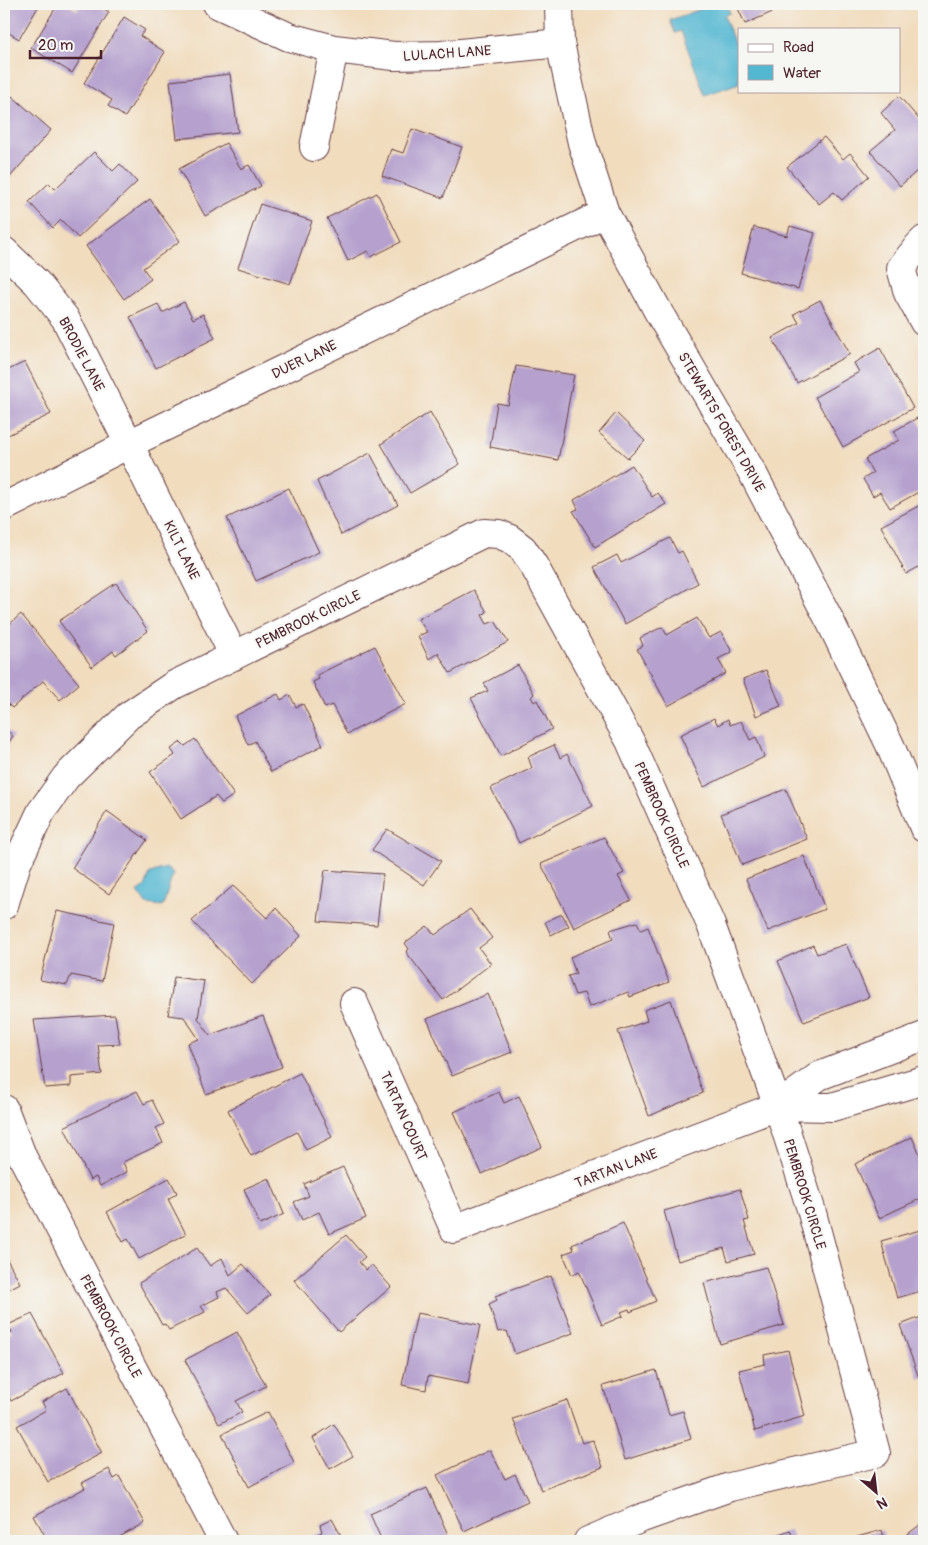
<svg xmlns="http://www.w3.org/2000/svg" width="928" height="1545" viewBox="0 0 928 1545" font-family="Pangolin,sans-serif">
	<rect width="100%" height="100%" fill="#f6f6f2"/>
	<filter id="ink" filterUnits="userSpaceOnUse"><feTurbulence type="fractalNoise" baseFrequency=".02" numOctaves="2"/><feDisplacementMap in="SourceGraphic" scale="10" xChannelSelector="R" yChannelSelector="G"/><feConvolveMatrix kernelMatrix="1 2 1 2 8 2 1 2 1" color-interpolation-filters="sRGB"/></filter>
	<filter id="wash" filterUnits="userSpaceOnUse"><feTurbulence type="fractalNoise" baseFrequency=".0096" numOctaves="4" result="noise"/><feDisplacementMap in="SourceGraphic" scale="20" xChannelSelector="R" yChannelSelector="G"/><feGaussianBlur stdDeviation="1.12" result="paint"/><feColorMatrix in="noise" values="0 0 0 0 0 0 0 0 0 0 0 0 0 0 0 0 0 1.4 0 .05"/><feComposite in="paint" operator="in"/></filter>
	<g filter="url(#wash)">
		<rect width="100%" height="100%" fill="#f1dcbd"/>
		<path fill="#54b7d2" stroke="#4f6b7e" d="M715,4h11l4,9 -6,2 15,40v28l-34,12 -24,-64 -6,2 -5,-13z
			M166,868l7,6 -10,32 -17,-2 -8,-12 8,-7 4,-12z"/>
		<g id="blocks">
			<path fill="#b5a0ce" d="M4,4h36l-21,35 -15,-9z
				M58,4h9l10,6 4,-6h15l13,8 -37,61 -41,-25z
				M736,4h38l3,6 -32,14z
				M124,17l21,13 -5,6 25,16 -40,65 -17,-11 4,-6 -28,-17z
				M230,74l8,58 -61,7 -7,-58z
				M12,96l39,34 -47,54v-79z
				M899,96l25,29v40l-24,21 -30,-35 25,-21 -14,-17z
				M412,129l50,18 -19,51 -61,-22 9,-27 12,4z
				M824,137l19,22 7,-6 19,23 -27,24 -8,-8 -15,12 -32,-37z
				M226,143l15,26 8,-4 12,21 -56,30 -26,-47z
				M94,152l19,19 7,-7 17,18 -59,56 -17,-18 -8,8 -24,-26 20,-19 6,6z
				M377,193l24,49 -30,15 -3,-6 -20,10 -21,-43z
				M150,199l30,42 -37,27 8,11 -27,20 -38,-53z
				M260,204l52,17 -22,63 -52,-16z
				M790,226l25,7 -17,56 -57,-16 13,-46 33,9z
				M820,300l30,54 -53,29 -25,-45 27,-15 -5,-9z
				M184,302l9,17 10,-5 12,24 -59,30 -26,-51 28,-13 4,9z
				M880,348l33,60 -70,39 -28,-50 44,-25 -5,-9z
				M25,362l26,52 -47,23v-65z
				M516,366l58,9 -16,85 -68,-13 7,-44 11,2z
				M430,412l30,52 -50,29 -29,-49z
				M616,413l29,28 -17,17 -29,-25z
				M917,418l7,12v59l-34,19 -10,-16 -7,4 -10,-17 10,-6 -8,-14 34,-19 -5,-9z
				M370,453l28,52 -57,30 -24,-54z
				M632,465l20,32 6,-4 8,11 -71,43 -22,-36 5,-2 -4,-9z
				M289,488l30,64 -63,29 -29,-63z
				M924,503v61l-18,10 -25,-48z
				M670,538l8,15 4,-2 16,32 -73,41 -31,-57 23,-12 4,8z
				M116,583l32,48 -32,24 -3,-4 -21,16 -33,-46z
				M474,590l13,22 -5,3 5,9 8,-3 13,21 -58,31 -12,-20 -9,6 -11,-23 9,-4 -9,-13z
				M21,614l58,70 -19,16 -17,-19 -31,27 -8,-8v-71z
				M697,618l12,20 12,-6 11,20 -14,7 8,14 -58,33 -31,-57 6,-3 -3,-8 22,-11 5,8z
				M375,646l31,58 -59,30 -15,-29 -7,3 -12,-26 6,-3 -2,-4z
				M518,665l16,29 -3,3 3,5 3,-2 15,29 -51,27 -30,-58 17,-7 -4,-8z
				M766,670l15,36 -25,10 -13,-37z
				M278,694l3,6 9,-5 6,12 7,-3 20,41 -52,27 -16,-31 -7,4 -13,-29z
				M714,718l4,7 10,-6 2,6 11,-4 9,19 6,-3 8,20 -60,30 -24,-52z
				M4,728l9,8 -9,14z
				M195,739l39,56 -12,8 -6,-7 -35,23 -31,-47 25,-17 -4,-6 10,-7 4,4z
				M554,745l6,13 7,-4 26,52 -74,37 -28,-55 41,-20 -4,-11z
				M786,789l21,50 -65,26 -21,-51z
				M107,811l40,29 -38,54 -37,-26z
				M387,829l54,32 -17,24 -52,-35z
				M604,837l20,36 -6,3 13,24 -57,28 -33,-64z
				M804,856l21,53 -57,22 -22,-52z
				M325,870l58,4 -6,51 -59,-4z
				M233,886l34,32 9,-10 25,28 -49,48 -60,-63z
				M470,909l22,29 -13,10 12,16 -48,36 -37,-48 3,-3 -4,-6 22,-17 8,9z
				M57,911l57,12 -12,58 -31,-6 -4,10 -27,-5z
				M562,914l7,12 -18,9 -6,-13z
				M637,922l4,8 7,-3 21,55 -39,15 -2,-5 -39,15 -5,-14 -9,2 -7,-19 8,-2 -6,-17 43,-18 -3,-9z
				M846,944l23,53 -65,25 -26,-61 35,-16 4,9z
				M174,977l30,4 -6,37 12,17 53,-19 19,51 -76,27 -18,-51 11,-4 -15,-22 -16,-2z
				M488,994l24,58 -60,24 -25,-57z
				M671,1000l32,93 -54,23 -31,-85 29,-10 -3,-11z
				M115,1015l5,29 -22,1 4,29 -31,3v9l-26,2 -11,-68z
				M300,1073l32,64 -26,13 -9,-18 -46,24 -23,-46z
				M137,1091l7,13 8,-4 12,24 -8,4 7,15 -40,19 4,10 -27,14 -4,-9 -6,3 -26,-53z
				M499,1092l5,11 15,-7 23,51 -60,27 -28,-62z
				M912,1137l12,27v33l-45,21 -24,-54z
				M343,1167l23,51 -37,16 -10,-22 -17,8 -8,-18 15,-6 -5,-12z
				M169,1178l8,15 -9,6 18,35 -47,25 -11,-20 -5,3 -16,-30z
				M269,1178l15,36 -24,11 -16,-36z
				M740,1189l9,31 -5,1 10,33 -26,7 -4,-13 -46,13 -14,-50z
				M623,1223l33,78 -26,11 -1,-3 -8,3 2,4 -21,9 -23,-54 -7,4 -9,-21 11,-4 -2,-5z
				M924,1229v61l-27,8 -16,-57z
				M346,1235l19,22 -6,5 7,8 6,-5 19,22 -52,45 -45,-52z
				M197,1248l13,18 12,-8 8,17 13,-11 27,31 -22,18 -22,-25 -9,4 2,5 -18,9 4,6 -36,18 -4,-6 -3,1 -23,-42z
				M4,1254l16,29 -16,9z
				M766,1267l18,58 -64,19 -16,-61z
				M551,1276l22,57 -58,21 -8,-23 -9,1 -9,-28 8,-4 -2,-4z
				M417,1313l63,12 -12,59 -40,-8 -2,14 -24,-5z
				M32,1314l32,59 -53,28 -7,-13v-51l8,-5 -4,-7z
				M924,1316v60l-5,2 -19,-53z
				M237,1332l29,54 -30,15 6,11 -23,12 -34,-64z
				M788,1350l17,66 -50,15 -16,-61 26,-6 -1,-9z
				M656,1370l13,45 14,-4 8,28 -66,21 -22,-74z
				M67,1388l35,65 -54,29 -31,-56 29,-16 -4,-8z
				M567,1400l15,43 11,-3 10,27 -62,23 -28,-71z
				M268,1412l26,50 -45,25 -27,-53z
				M334,1424l19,32 -23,13 -17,-31z
				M490,1450l15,29 10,-5 13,27 -64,30 -27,-56z
				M109,1469l5,10 5,-3 26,47 -33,18h-64l-14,-25 51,-28 -3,-5z
				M427,1488l23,51 -6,2h-62l-12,-27z
				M332,1519l12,22h-43l21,-9 -2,-7z
				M924,1522v19h-22l-1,-2z
				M790,1530l4,11h-34z
				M882,1530l3,11h-42z"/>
		</g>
	</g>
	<g filter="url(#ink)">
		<use href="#blocks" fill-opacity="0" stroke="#633b41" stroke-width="1"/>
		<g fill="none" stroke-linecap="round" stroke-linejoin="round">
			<g stroke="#633b41" stroke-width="30">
				<path id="minor" d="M217,4l72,33 45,12 60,7 47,-1 119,-12
					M559,4l1,39 22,100 23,70 54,100 93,159 78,149 60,124 34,83
					M314,147l20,-98
					M924,240l-5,5 -18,23 7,25 16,29
					M4,251l33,32 28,35 64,126 105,212
					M4,507l125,-63 476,-231
					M4,905l13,-42 24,-51 25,-35 62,-61 46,-31 310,-152 15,1 11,5 13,10 11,17 96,175 81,184 67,181 33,103 65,244 -146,34 -88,31 -54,23
					M354,1003l100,226 324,-123 41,-30 105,-40
					M778,1106l54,1 92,-27
					M4,1109l19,49 200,383"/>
			</g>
			<use href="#minor" stroke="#fff" stroke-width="28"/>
		</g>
	</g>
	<g text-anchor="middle" stroke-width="4" stroke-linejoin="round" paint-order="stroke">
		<g font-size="14" fill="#4a1f2b" stroke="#f6f6f2">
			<text transform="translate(447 53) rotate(-4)" y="5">LULACH LANE</text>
			<text transform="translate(82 354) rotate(62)" y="5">BRODIE LANE</text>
			<text transform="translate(304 359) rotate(-26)" y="5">DUER LANE</text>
			<text transform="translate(722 422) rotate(60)" y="5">STEWARTS FOREST DRIVE</text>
			<text transform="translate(182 550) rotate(64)" y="5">KILT LANE</text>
			<text transform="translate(308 619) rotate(-26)" y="5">PEMBROOK CIRCLE</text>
			<text transform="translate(662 815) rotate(66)" y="5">PEMBROOK CIRCLE</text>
			<text transform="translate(404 1116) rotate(66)" y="5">TARTAN COURT</text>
			<text transform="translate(616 1168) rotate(-21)" y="5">TARTAN LANE</text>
			<text transform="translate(805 1194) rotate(73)" y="5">PEMBROOK CIRCLE</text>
			<text transform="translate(111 1326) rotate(62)" y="5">PEMBROOK CIRCLE</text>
		</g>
	</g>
	<rect width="928" height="1545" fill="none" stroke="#f6f6f2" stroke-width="20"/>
	<rect x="738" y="28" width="162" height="65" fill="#f6f6f2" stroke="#b1a0a2"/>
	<rect x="748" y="44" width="25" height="8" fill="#ffffff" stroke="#b1a0a2"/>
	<text x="783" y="52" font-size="15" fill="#4a1f2b">Road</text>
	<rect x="748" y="65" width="25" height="15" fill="#54b7d2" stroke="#b1a0a2"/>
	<text x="783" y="78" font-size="15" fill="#4a1f2b">Water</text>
	<g transform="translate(876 1492) rotate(152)" stroke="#f6f6f2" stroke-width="4" paint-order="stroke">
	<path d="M0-4L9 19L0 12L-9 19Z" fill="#4a1f2b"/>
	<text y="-8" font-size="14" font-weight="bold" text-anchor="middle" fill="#4a1f2b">N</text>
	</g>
	<path d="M30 50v8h71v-8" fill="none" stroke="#4a1f2b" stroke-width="2.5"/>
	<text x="38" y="50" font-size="15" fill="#4a1f2b" stroke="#f6f6f2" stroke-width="4" paint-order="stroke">20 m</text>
</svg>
